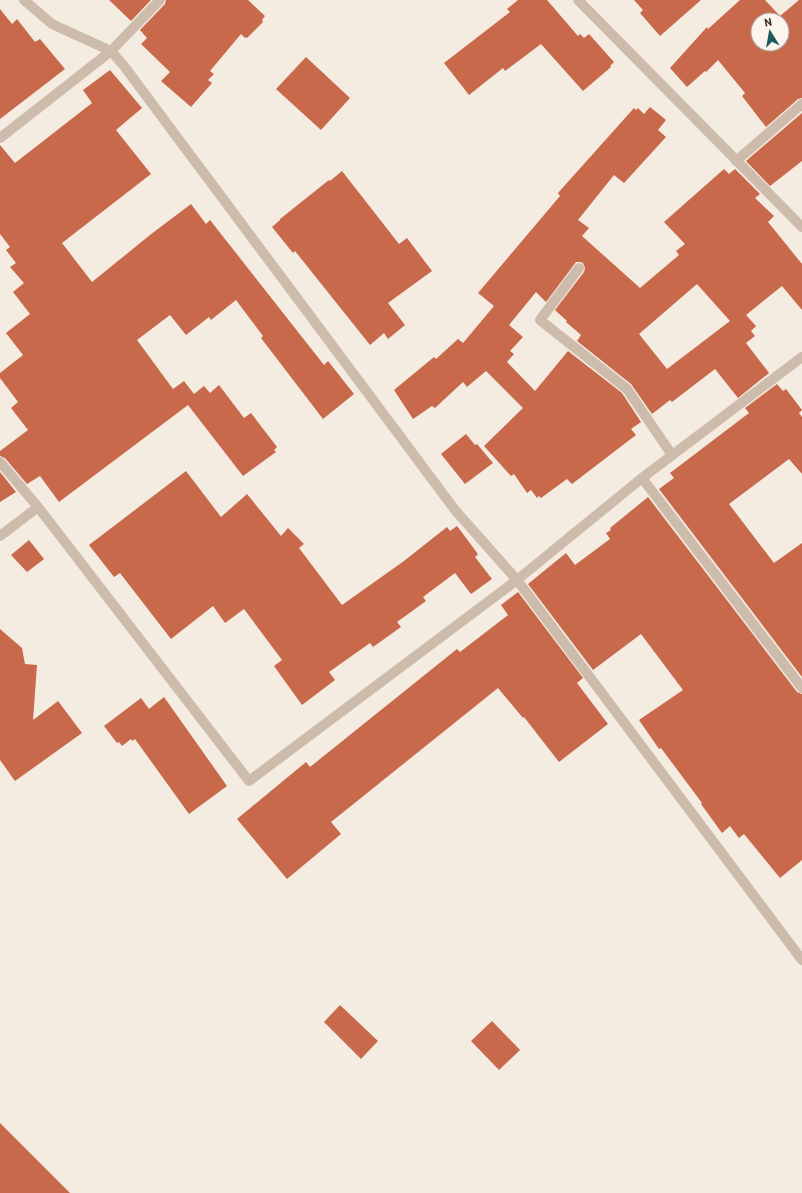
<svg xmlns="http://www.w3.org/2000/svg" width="802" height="1193" viewBox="0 0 802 1193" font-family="Barlow,sans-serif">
	<rect width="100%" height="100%" fill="#f4ebe1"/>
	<path fill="#c8694b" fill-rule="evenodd" d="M109,0h42l-20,21z
		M166,0h82l17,16 -3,4 1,2 -16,16 -1,-1 -1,1 -4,-4 -31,37 4,3 -6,6 4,3 -21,24 -30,-26 9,-9 -29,-28 6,-6 -7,-8 25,-26z
		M518,0h29l31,36 2,-2 4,4 5,-4 25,28 -4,4 1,1 -28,24 -42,-47 -36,27 -2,-3 -34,27 -25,-32 66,-51 -3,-3z
		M634,0h67l-41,36 -20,-23 3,-3z
		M740,0h25l15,16 19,-16h3v98l-4,1 -32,28 -24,-31 3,-3 -27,-33 -12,12 -1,-1 -18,16 -17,-19 37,-41 1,2zM758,20h24v24h-24z
		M0,9l12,15 5,-5 18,23 5,-3 25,30 -65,50z
		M306,57l44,41 -29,32 -45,-41z
		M110,70l32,38 -26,22 35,44 -89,69 30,39 58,-47 41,-31 15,20 4,-4 114,145 4,-4 26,33 -31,25 -62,-81 2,-2 -27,-36 -25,20 -2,-3 -23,18 -16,-20 -33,25 36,49 11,-8 10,13 10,-8 6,7 9,-8 25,33 7,-5 26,34 -3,3 2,2 -33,24 -55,-71 -129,97 -19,-26 -13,8 -22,-26 -5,-2v-5l28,-21 -17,-22 7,-6 -18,-24v-5l23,-18 -17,-22 24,-19 -17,-22 11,-9 -14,-16 6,-4 -10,-13 4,-3 -10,-13v-89l15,18 77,-60 -9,-13z
		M650,107l16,13 -8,10 8,7 -42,46 -10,-8 -36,45 11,8 -7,8 58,52 39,-33 -3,-4 9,-7 -21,-22 60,-53 5,5 6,-5 25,25 -5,4 19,18 -6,6 34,42v46l-20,-24 -36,29 10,11 -5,5 4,5 -9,7 23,30 -31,25 -23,-29 -43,33 -2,-2 -18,14 -21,-30 -54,-43 4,-6 -15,-13 1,-1 -12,-11 29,-38 1,-4 -2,-5 -3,-1h-4l-30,40 -10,-10 -27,33 14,12 -13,14 4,3 -7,8 28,29 33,-40 54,42 19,29 -10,7 5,6 -64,49 -5,-5 -26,19 -2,-2 -2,2 -6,-8 -4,3 -13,-19 -3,2 -27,-30 39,-38 -37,-37 -19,16 -4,-5 -28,26 -3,-2 -19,13 -19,-29 40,-33 2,2 22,-20 5,4 31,-37 -16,-13 82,-97 -2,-3 76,-85 2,2 2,-2 6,6zM697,284l33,37 -63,48 -28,-35z
		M802,113v48l-32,25 -24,-25z
		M342,171l57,73 8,-6 25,33 -44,32 17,22 -17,14 -4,-6 -14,12 -75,-94 -2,2 -21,-26 8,-7v-1l49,-39 1,1z
		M777,384l6,7 3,-2 16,21 -3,3 3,4v57l-13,-15 -60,45 45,59 28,-20v134l-143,-188 15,-11 -4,-5 79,-60 -4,-5z
		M466,434l9,11 2,-1 16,19 -28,21 -24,-30z
		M186,471l35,46 26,-23 34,42 7,-8 16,16 -5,4 43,57 62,-44 43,-34 3,4 7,-5 21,28 -3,3 17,22 -21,15 -16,-21 -32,24 3,4 -29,21 4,5 -28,20 -3,-4 -41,29 6,8 -33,25 -28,-39 8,-6 -38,-51 -19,14 -12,-17 -42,33 -51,-66 -6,4 -25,-32z
		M0,472l16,20 -16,10z
		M648,497l149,195 5,2v166l-22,18 -36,-44 -5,4 -9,-12 -8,7 -21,-29 1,-1 -41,-55 -2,1 -20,-29 44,-30 -42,-56 -48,36 -65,-86 38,-31 9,12 35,-26 -4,-6 5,-3 -1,-2z
		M29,540l15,19 -17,13 -16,-17z
		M518,592l65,86 -6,5 31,41 -49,38 -35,-45 -1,1 -25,-30 -167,134 10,12 -54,45 -50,-60 69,-57 4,5 147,-118 3,3 48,-37 -7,-10z
		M0,629l22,19 3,16 12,1 -4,55 25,-19 24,32 -67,48 -15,-21z
		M164,697l63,89 -38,28 -54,-75 -3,2 -1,-2 -9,7 -3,-4 -2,1 -13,-17 37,-28 8,11z
		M340,1005l38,36 -17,18 -37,-37z
		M492,1021l28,29 -21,20 -28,-29z
		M0,1123l70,70h-70z"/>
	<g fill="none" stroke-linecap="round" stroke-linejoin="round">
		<path stroke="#cdbbac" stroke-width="10" d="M579,268l-39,52 87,69 45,66"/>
		<path stroke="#cdbbac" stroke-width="10" d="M24,0l28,24 59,27 13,15 331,444 62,70 285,380
			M578,0l224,227
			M0,138l111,-87 49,-51
			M736,161l66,-57
			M0,462l38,45 211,274 268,-201 125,-102 160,-121
			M642,478l160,210
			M0,536l38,-29"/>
	</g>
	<g transform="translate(770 32) rotate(349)"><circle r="19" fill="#fbf5ee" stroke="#aea6a0"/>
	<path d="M0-3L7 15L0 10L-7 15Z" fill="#1f5a5e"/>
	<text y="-6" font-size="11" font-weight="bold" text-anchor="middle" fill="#3b302b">N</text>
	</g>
</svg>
